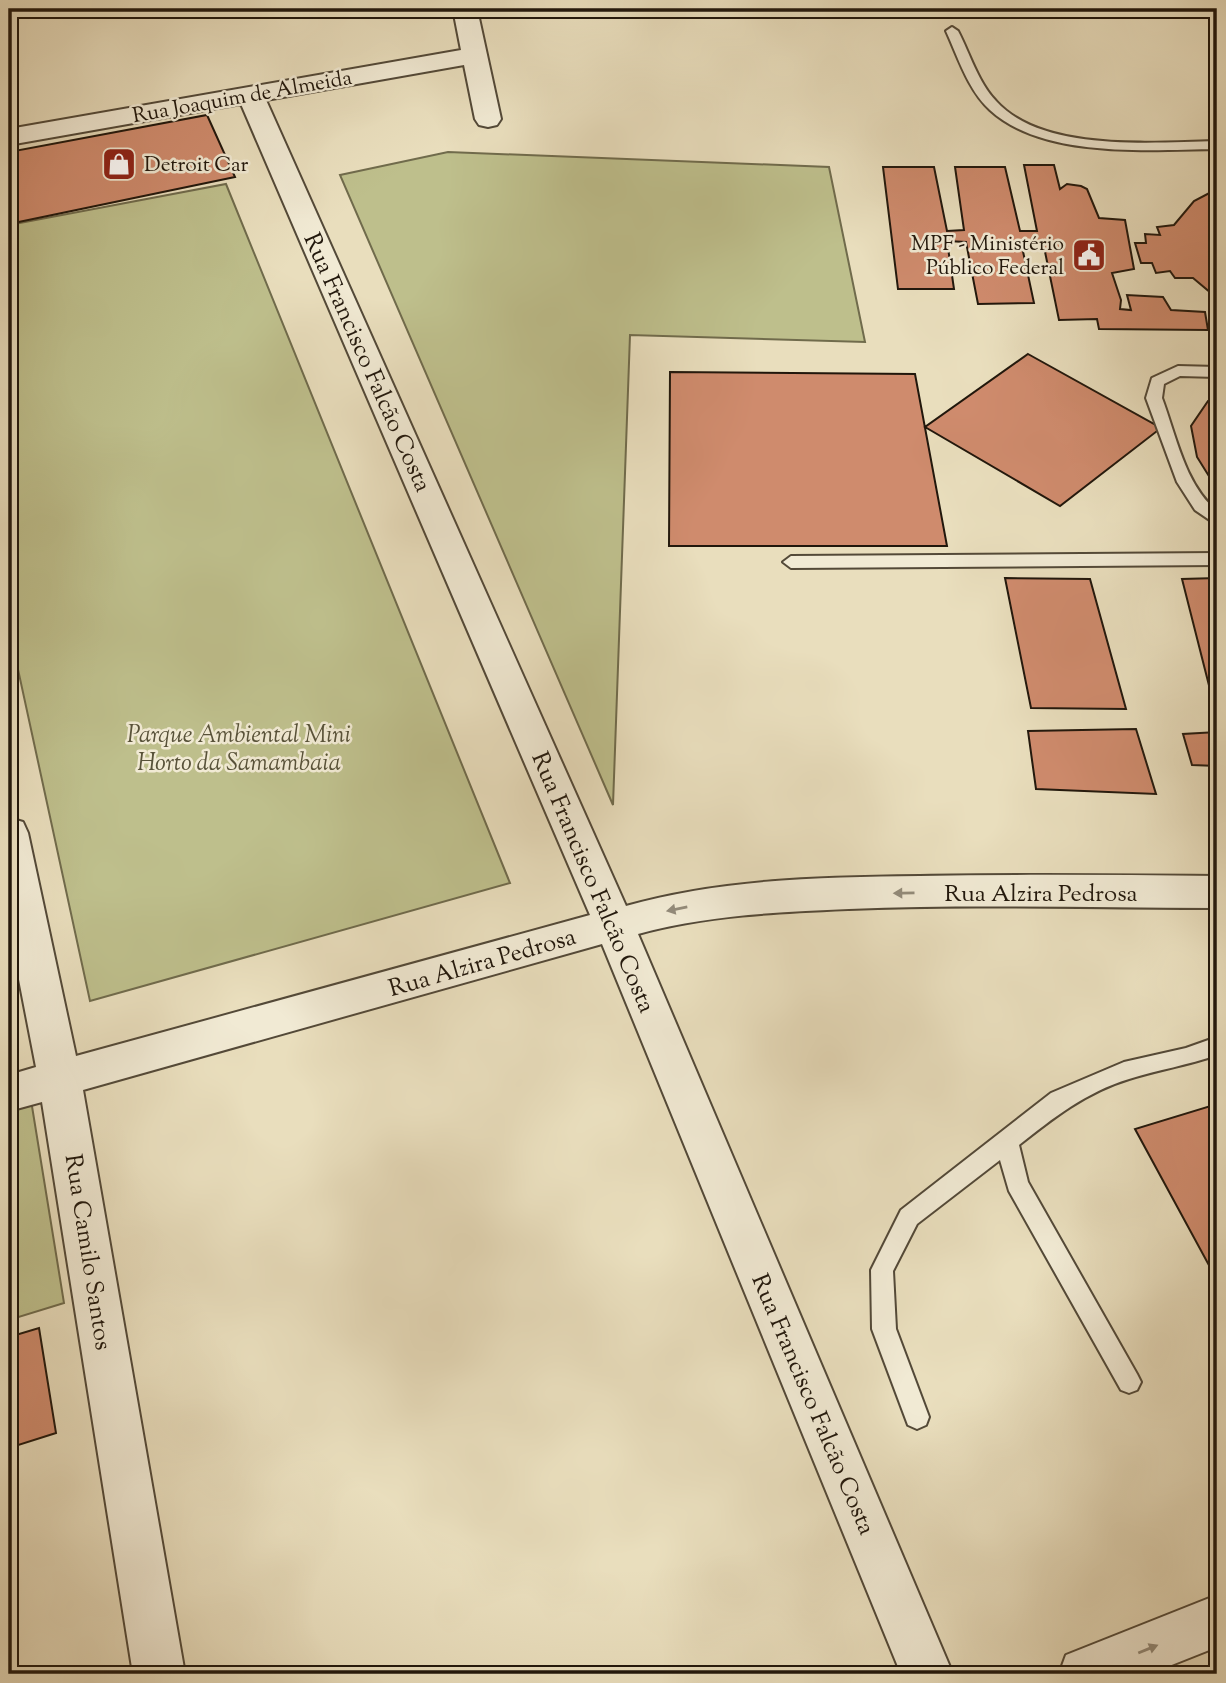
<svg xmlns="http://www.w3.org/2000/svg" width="1226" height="1683" viewBox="0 0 1226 1683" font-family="'Sorts Mill Goudy',serif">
	<rect width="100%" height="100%" fill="#e9debd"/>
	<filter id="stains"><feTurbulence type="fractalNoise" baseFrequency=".00286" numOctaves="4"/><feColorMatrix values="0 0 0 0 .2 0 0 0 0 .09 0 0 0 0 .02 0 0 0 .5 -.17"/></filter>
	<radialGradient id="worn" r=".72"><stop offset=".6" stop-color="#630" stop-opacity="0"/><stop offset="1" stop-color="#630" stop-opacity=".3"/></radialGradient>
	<path fill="#bebf8c" stroke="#706b4c" stroke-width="2" d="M448,152l381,15 36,175 -235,-7 -17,470 -273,-630z
		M226,184l284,699 -420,118 -81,-373v-403z
		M30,1094l34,209 -55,17v-220z"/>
	<path fill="#cf8b6d" stroke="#21170c" stroke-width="2" d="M207,115l28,62 -226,47v-72z
		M1024,165h30l6,24 7,-5 14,2 6,3 12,29 26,2 9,49 -22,4 9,27 -1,9 11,1 -4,-15 36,2 8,13 34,2 3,18 -109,-1 -2,-10 -38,1 -16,-78h-22l13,61 -56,1 -12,-62 -19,-1 7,48h-56l-15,-122h51l13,64 17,-1 -9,-63h50l15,64h17z
		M1217,189v109l-24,-20h-18l-5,-7 -14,2 -4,-10h-11l-6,-20h11l-1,-9 15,1 -3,-8 17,-2 20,-24z
		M1028,354l133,74 -101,78 -135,-79z
		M670,372l245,2 32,172h-278z
		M1217,396v93l-20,-32 -6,-31 17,-25z
		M1005,578l85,1 36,130 -95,-1z
		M1217,578v139l-35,-138z
		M1136,729l20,65 -120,-5 -8,-58z
		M1217,732v34l-25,-1 -9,-31z
		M1217,1104v176l-82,-151z
		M39,1328l17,105 -47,15v-111z"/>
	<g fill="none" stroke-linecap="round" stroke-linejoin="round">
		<g stroke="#534938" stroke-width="4">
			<path id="service" d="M952,27l6,4c12,23 20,51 38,70 47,52 158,41 221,40v8c-67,1 -174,10 -227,-39 -22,-20 -32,-53 -44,-79z
				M1178,366l39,1v10l-37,-1 -16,8 -2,14c14,37 23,87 55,113v14l-22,-15 -18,-28 -31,-84 6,-20z
				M1217,553v12l-426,3 -8,-6 8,-6z
				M1217,1037v18c-29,10 -59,15 -88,24 -43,13 -76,39 -110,66l9,37 109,192 4,8 -4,8 -8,3 -8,-3 -112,-199 -9,-31 -83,64 -24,47 3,58 33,88 -3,8 -9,4 -9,-4 -36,-96 -1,-59 30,-60 150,-117 73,-31 62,-14z"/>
		</g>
		<g stroke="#534938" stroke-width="4">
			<path id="minor" d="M453,9h24l24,110 -4,6 -9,2 -9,-2 -4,-6 -11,-54 -198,35 360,806c95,-27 196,-29 294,-30 99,-2 198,-1 297,0v32c-123,0 -245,-4 -368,1 -70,3 -142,6 -211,25l315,740h-52l-299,-730 -519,146 102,584h-52l-91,-572 -33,9v-36l27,-8 -27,-139v-110l14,4 5,11 48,223 514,-141 -349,-811 -232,41v-16l452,-79z"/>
		</g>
		<g stroke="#534938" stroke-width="4">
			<path id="tertiary" d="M1217,1595v52l-68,27h-90l7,-19z"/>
		</g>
		<use href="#service" fill="#f1ead4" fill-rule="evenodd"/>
		<use href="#minor" fill="#f1ead4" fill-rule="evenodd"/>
		<use href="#tertiary" fill="#f1ead4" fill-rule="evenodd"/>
	</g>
	<defs><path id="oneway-solid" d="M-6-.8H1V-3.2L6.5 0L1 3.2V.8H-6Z" transform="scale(1.75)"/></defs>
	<g fill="#938b7a">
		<use href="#oneway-solid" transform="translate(904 893) rotate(179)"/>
		<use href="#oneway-solid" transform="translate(677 909) rotate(169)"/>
		<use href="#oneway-solid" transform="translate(1148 1649) rotate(-22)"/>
	</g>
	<defs>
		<g id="shop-square" transform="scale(1.75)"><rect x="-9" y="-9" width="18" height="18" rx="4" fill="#8f2418" stroke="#f1ead4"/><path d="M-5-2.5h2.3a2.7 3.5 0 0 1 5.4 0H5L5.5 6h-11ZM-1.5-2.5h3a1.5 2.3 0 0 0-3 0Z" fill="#fff"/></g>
		<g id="civic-square" transform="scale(1.75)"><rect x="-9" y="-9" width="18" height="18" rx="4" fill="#8f2418" stroke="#f1ead4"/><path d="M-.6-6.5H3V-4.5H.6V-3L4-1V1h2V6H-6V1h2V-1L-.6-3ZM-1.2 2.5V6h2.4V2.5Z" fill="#fff"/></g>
	</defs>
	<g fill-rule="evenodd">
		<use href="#shop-square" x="119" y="164"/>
		<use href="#civic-square" x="1089" y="255"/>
	</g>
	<g text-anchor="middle" stroke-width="5" stroke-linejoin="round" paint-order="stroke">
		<g font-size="21" fill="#21170c" stroke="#f1ead4">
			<text transform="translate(242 96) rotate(-10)" y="7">Rua Joaquim de Almeida</text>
		</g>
		<g font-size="21" fill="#21170c" stroke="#f1ead4" text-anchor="start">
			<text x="144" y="171">Detroit Car</text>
			<text x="1064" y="250" text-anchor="end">MPF - Ministério<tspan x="1064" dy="24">Público Federal</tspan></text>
		</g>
		<g font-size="24" fill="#21170c" stroke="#f1ead4">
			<text transform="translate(368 362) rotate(66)" y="8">Rua Francisco Falcão Costa</text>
			<text transform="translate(594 882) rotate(67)" y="8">Rua Francisco Falcão Costa</text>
			<text x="1041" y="901">Rua Alzira Pedrosa</text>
			<text transform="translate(482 962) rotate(-16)" y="8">Rua Alzira Pedrosa</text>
			<text transform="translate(89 1252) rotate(81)" y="8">Rua Camilo Santos</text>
			<text transform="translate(814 1404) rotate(67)" y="8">Rua Francisco Falcão Costa</text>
		</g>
		<g font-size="24" font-style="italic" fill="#585239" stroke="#f1ead4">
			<text x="239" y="742">Parque Ambiental Mini<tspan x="239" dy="28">Horto da Samambaia</tspan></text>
		</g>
	</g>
	<rect width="1226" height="1683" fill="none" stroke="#e9debd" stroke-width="35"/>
	<rect x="10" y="10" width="1205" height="1662" fill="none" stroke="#21170c" stroke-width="3.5"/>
	<rect x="18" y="18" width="1191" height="1648" fill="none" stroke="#21170c" stroke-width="2"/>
	<rect width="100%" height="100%" filter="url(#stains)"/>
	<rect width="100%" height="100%" fill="url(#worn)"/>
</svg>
